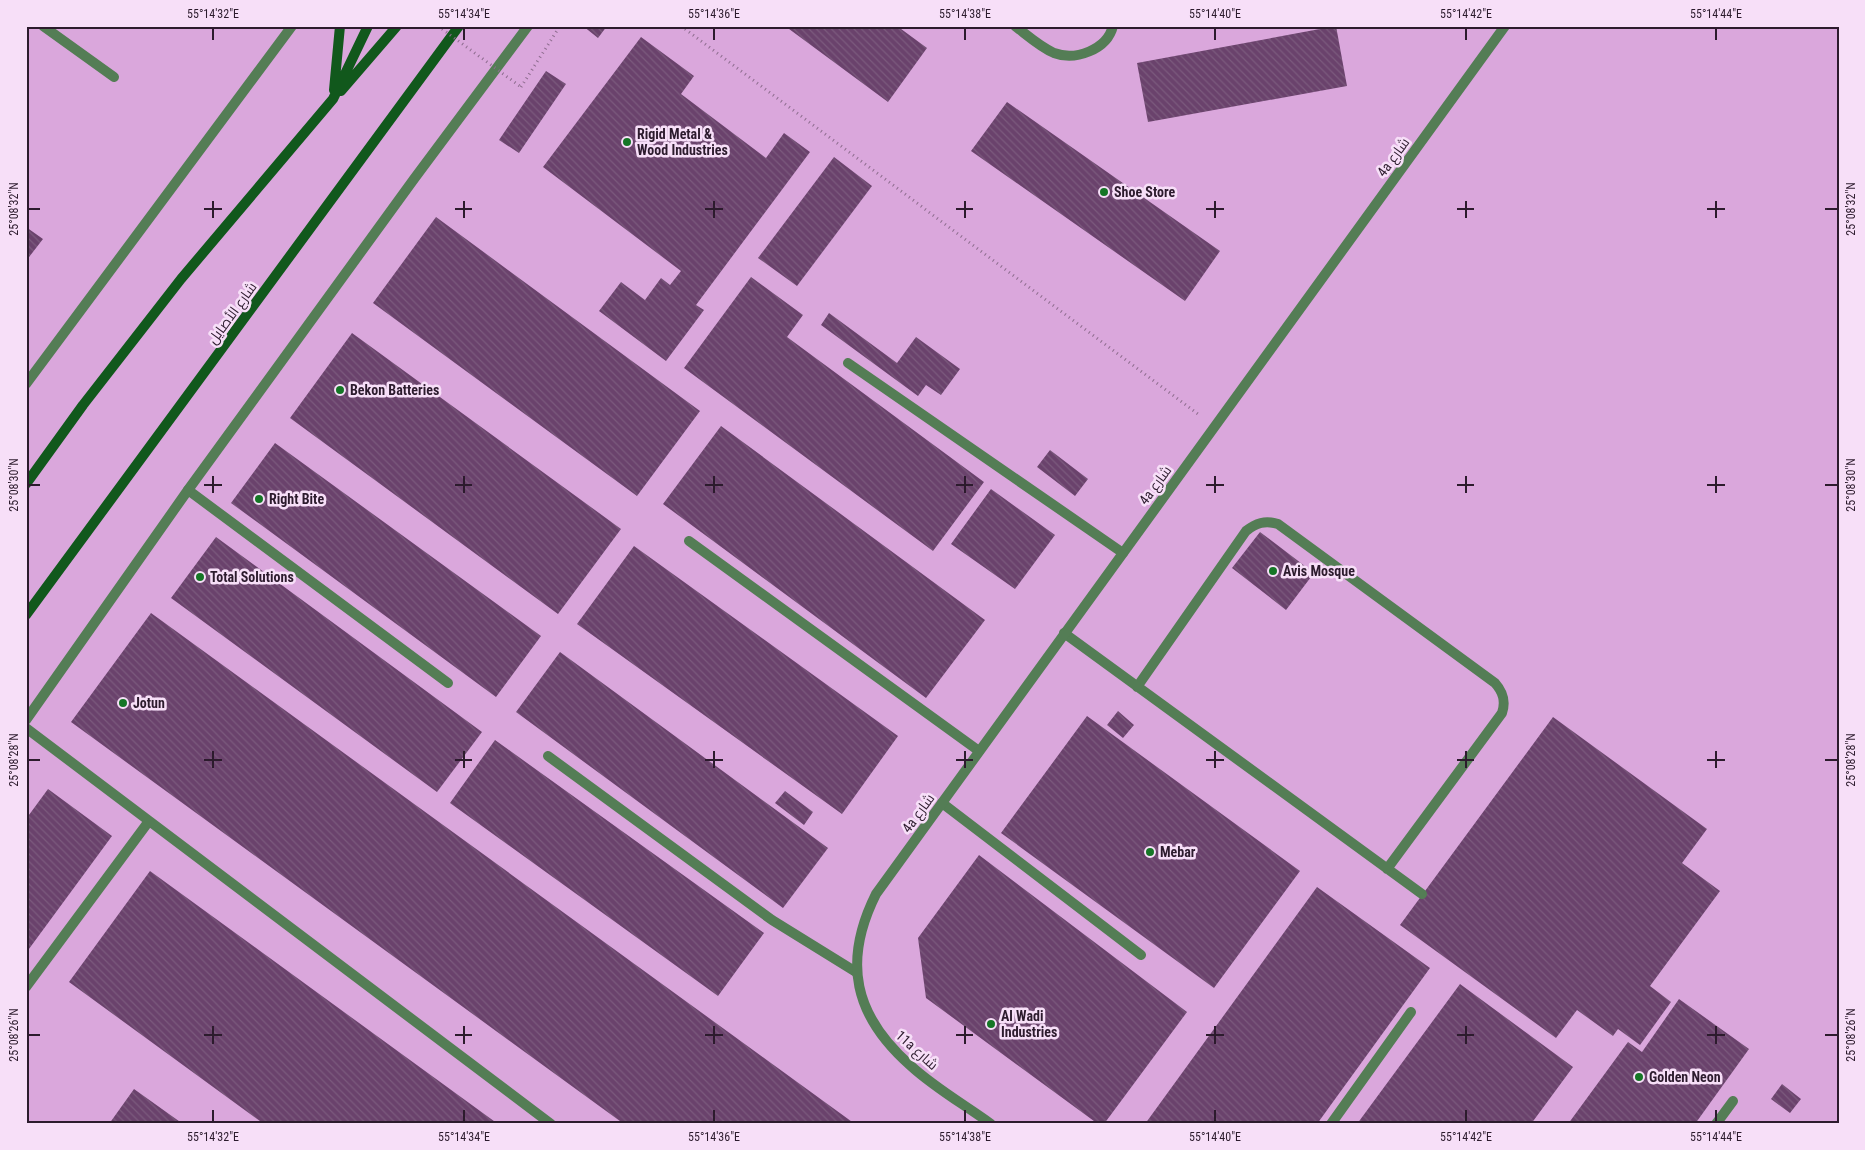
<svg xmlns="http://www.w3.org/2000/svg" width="1865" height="1150" viewBox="0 0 1865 1150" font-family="'Roboto Condensed',Cairo,sans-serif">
	<defs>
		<pattern id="building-back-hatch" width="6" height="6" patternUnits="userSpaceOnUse" patternTransform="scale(1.25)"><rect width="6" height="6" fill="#6a426c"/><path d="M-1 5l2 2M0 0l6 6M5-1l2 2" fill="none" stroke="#7b5a7d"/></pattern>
	</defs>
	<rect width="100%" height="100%" fill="#e4b5e6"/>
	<path fill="#daa7dc" d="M26,26h1813v1098h-1813z"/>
	<path fill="url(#building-back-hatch)" d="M583,26h24l-9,12z
		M785,26h112l30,22 -39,54z
		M1336,26l11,60 -199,36 -11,-59z
		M641,37l53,39 -13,18 85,64 18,-25 26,19 -114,153 8,5 -38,51 -67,-50 22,-29 24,18 16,-22 9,7 11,-14 -138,-104z
		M546,71l20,13 -47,69 -20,-13z
		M1007,102l213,149 -35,50 -214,-150z
		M834,157l38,29 -75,100 -39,-28z
		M436,217l264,194 -63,85 -264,-193z
		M26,227l17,12 -17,22z
		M751,277l52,38 -16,22 197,145 -51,69 -249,-183z
		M829,313l68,50 19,-26 44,32 -19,26 -15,-10 -8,11 -97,-71z
		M352,333l269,196 -63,85 -268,-196z
		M721,426l264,194 -59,78 -263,-194z
		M275,443l266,193 -45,61 -265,-194z
		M1050,450l38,29 -13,17 -38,-29z
		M991,489l64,46 -40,54 -64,-45z
		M1260,532l54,41 -28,37 -54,-42z
		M216,537l266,195 -45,60 -266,-194z
		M634,546l264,190 -56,78 -265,-190z
		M151,613l704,511h-231l-553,-402z
		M560,652l268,196 -45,60 -267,-196z
		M1118,711l16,14 -11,13 -16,-13z
		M1087,716l213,155 -86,117 -213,-155z
		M1553,717l154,112 -25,34 38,28 -70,95 21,16 -31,43 -22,-16 -5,7 -36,-26 -21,28 -156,-113z
		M495,740l269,193 -46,63 -268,-193z
		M48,789l64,47 -86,117v-134z
		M785,791l28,21 -9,13 -29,-22z
		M979,855l208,157 -83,112h-6l-172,-126 -8,-60z
		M150,871l348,253h-234l-195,-142z
		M1317,887l113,81 -113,156h-172z
		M1460,984l113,83 -42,57h-174z
		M1679,999l70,50 -54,75h-127l60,-82 14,10z
		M1782,1084l19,15 -11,14 -19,-14z
		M134,1089l49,35h-74z"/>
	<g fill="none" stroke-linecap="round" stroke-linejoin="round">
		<path stroke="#8d6c8e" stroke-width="3" stroke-dasharray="1 4" stroke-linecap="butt" d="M681,26l517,388
			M521,87l39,-61"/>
		<path stroke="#547d55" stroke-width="10" d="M43,26l71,51
			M848,363l275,190
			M188,490l260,193
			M689,541l290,210
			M1064,633l358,261
			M1137,687l109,-156c10,-8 19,-11 32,-7l217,159c8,9 11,18 7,30l-115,156
			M26,728l525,396
			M548,756l224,164 84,52
			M942,803l199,152
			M26,987l123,-166
			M1331,1124l80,-112
			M1716,1124l17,-23"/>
		<path stroke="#547d55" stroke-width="10" d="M1015,26c12,9 25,21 39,27 21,8 53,-3 59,-27
			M26,384l266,-358
			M26,720l162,-230 226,-311 114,-153
			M991,1124c-26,-19 -56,-36 -80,-58 -57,-50 -69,-104 -35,-172l629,-868"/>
		<path stroke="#11581c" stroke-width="10" d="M334,90l6,-64
			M341,91l56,-65
			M26,484l57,-79 98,-126 152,-180 35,-73
			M26,615l433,-589"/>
		<path stroke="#8d6c8e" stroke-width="3" stroke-dasharray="1 4" stroke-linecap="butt" d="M438,26l83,61"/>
	</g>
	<path fill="none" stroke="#2c1b2d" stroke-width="2" d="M213,28v12M464,28v12M714,28v12M965,28v12M1215,28v12M1466,28v12M1716,28v12M213,201v17M464,201v17M714,201v17M965,201v17M1215,201v17M1466,201v17M1716,201v17M28,209h12M204,209h18M455,209h17M705,209h18M956,209h17M1206,209h18M1457,209h17M1707,209h18M1825,209h13M213,476v17M464,476v17M714,476v17M965,476v17M1215,476v17M1466,476v17M1716,476v17M28,485h12M204,485h18M455,485h17M705,485h18M956,485h17M1206,485h18M1457,485h17M1707,485h18M1825,485h13M213,751v17M464,751v17M714,751v17M965,751v17M1215,751v17M1466,751v17M1716,751v17M28,760h12M204,760h18M455,760h17M705,760h18M956,760h17M1206,760h18M1457,760h17M1707,760h18M1825,760h13M213,1026v18M464,1026v18M714,1026v18M965,1026v18M1215,1026v18M1466,1026v18M1716,1026v18M28,1035h12M204,1035h18M455,1035h17M705,1035h18M956,1035h17M1206,1035h18M1457,1035h17M1707,1035h18M1825,1035h13M213,1110v12M464,1110v12M714,1110v12M965,1110v12M1215,1110v12M1466,1110v12M1716,1110v12"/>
	<g fill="#157626" stroke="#f7dff8" stroke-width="2">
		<circle cx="627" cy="142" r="5"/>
		<circle cx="1104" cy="192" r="5"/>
		<circle cx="340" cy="390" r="5"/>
		<circle cx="259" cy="499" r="5"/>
		<circle cx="1273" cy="571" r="5"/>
		<circle cx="200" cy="577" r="5"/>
		<circle cx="123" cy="703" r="5"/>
		<circle cx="1150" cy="852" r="5"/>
		<circle cx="991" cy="1024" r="5"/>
		<circle cx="1639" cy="1077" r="5"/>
	</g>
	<g text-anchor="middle" stroke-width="5" stroke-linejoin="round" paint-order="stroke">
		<g font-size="14" font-weight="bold" fill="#2c1b2d" stroke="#f7dff8" text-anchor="start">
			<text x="637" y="139">Rigid Metal &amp;<tspan x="637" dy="16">Wood Industries</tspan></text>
			<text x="1114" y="197">Shoe Store</text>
			<text x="350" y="395">Bekon Batteries</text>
			<text x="269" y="504">Right Bite</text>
			<text x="1283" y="576">Avis Mosque</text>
			<text x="210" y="582">Total Solutions</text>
			<text x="133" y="708">Jotun</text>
			<text x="1160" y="857">Mebar</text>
			<text x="1001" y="1021">Al Wadi<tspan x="1001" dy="16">Industries</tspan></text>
			<text x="1649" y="1082">Golden Neon</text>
		</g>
		<g font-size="14" fill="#2c1b2d" stroke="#f7dff8">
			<text transform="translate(1393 157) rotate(-54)" y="5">4a شارع</text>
			<text transform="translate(232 313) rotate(-54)" y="5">شارع الأصايل</text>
			<text transform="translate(1155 485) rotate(-54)" y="5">4a شارع</text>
			<text transform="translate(918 813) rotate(-54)" y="5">4a شارع</text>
			<text transform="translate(917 1050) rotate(42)" y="5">11a شارع</text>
		</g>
	</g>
	<rect width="1865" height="1150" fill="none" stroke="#f7dff8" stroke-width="55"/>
	<rect x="28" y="28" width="1810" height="1094" fill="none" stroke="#2c1b2d" stroke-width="2"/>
	<g font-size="12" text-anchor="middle" fill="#2c1b2d">
		<text x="213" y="18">55°14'32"E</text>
		<text x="464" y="18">55°14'34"E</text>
		<text x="714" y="18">55°14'36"E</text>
		<text x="965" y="18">55°14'38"E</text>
		<text x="1215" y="18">55°14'40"E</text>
		<text x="1466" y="18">55°14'42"E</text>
		<text x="1716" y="18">55°14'44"E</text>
		<text transform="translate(14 209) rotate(-90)" y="4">25°08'32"N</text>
		<text transform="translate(1851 209) rotate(-90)" y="4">25°08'32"N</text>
		<text transform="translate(14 485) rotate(-90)" y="4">25°08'30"N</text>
		<text transform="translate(1851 485) rotate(-90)" y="4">25°08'30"N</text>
		<text transform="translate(14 760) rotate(-90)" y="4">25°08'28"N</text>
		<text transform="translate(1851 760) rotate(-90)" y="4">25°08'28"N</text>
		<text transform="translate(14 1035) rotate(-90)" y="4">25°08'26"N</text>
		<text transform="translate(1851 1035) rotate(-90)" y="4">25°08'26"N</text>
		<text x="213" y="1141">55°14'32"E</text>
		<text x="464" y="1141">55°14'34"E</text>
		<text x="714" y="1141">55°14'36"E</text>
		<text x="965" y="1141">55°14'38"E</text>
		<text x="1215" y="1141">55°14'40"E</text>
		<text x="1466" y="1141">55°14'42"E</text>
		<text x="1716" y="1141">55°14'44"E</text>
	</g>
</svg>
